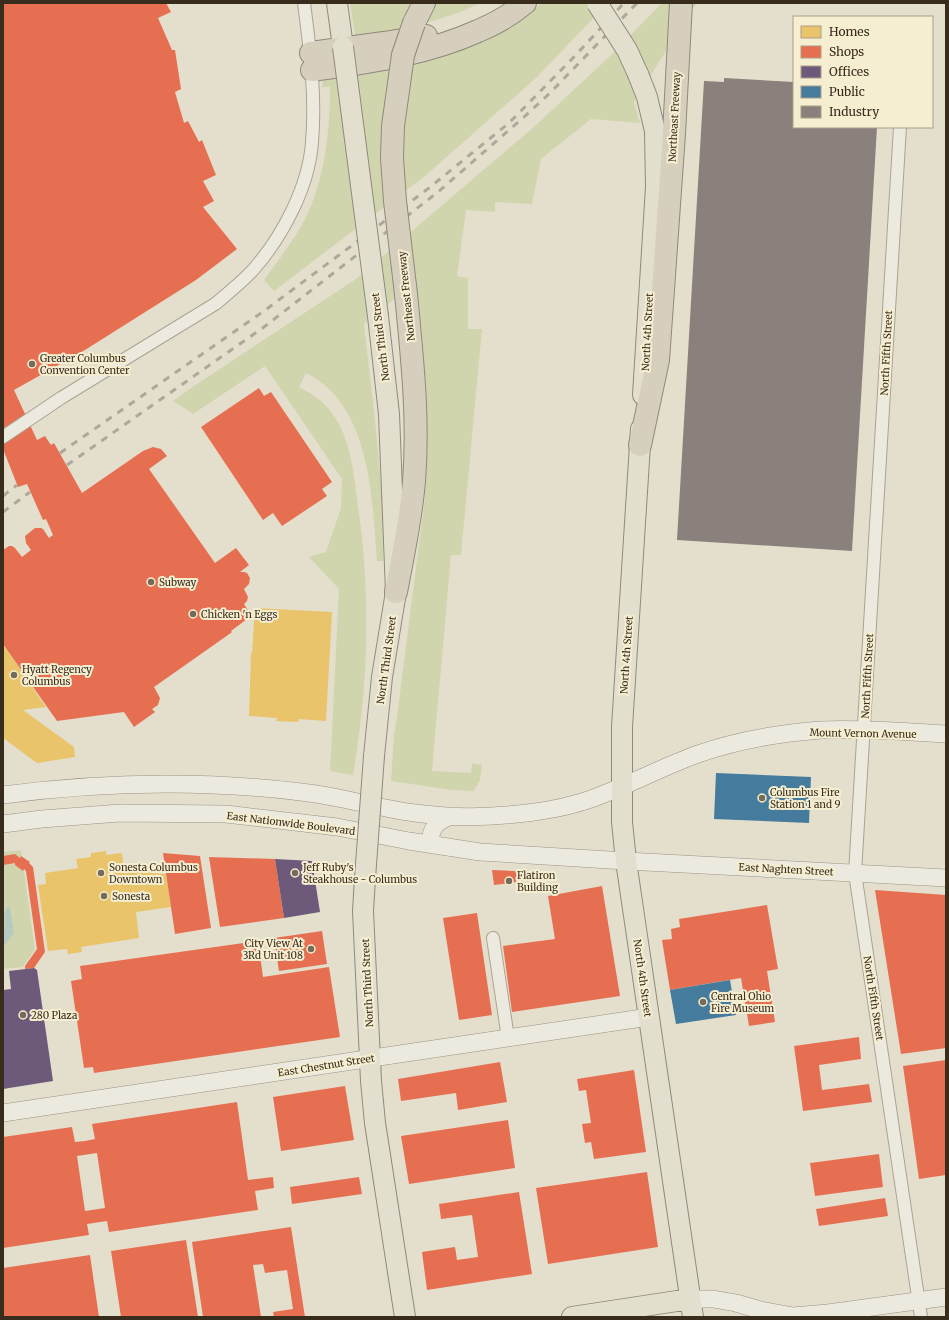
<svg xmlns="http://www.w3.org/2000/svg" width="949" height="1320" viewBox="0 0 949 1320" font-family="Merriweather,serif">
	<rect width="100%" height="100%" fill="#e4dfcc"/>
	<path fill="#d1d5ae" d="M350,3h60l-11,26 -12,3 -32,4z
		M435,3h45l-19,9 -35,11z
		M542,3h66l-72,75 -111,98 -151,115 -10,-11c15,-21 33,-43 44,-67 17,-39 22,-83 22,-126h-8l1,-8c50,-9 104,-14 152,-34 24,-10 47,-26 67,-42z
		M662,3h36l-5,5 -59,94 6,21 -49,-4 -50,40 -9,45 -37,-2v10l-29,-2 -9,66 11,2v51h14l-21,226h-10l-19,216 39,2 1,-10 10,2 -2,15 -6,11 -22,-1 -61,-9 3,-47 3,-17 28,-220 1,-56v-52l-5,-58 -7,-48 -50,41 11,96 8,86v55h-6c-5,-63 -6,-156 -71,-188l-7,14c19,10 30,18 41,39 11,22 14,49 17,73 14,91 12,185 -4,276l-23,-4 9,-182 -30,-32 17,-5 15,-44 1,-29 -77,-113 -72,48 -20,-13 21,-15 162,-107 179,-153 73,-68z
		M21,850l14,99 -12,18 -20,2v-117z"/>
	<path fill="#b7cac0" d="M8,906l2,2 4,25 -9,12h-2v-16l2,-4 -1,-12z"/>
	<path fill="#e9c46a" d="M255,608l77,4 -6,109 -27,-2 -1,3 -22,-1 1,-3 -28,-2 2,-63h1z
		M3,644l43,63 -23,3 51,37 1,10 -38,6 -34,-25z
		M106,851v4l16,-2 2,18 42,3 5,33 -35,5 3,26 -58,9 1,5 -14,2 -1,-5 -19,2 -10,-66 8,-1 -1,-11 33,-5 -2,-9 15,-2v-4z"/>
	<path fill="#e76f51" fill-rule="evenodd" d="M3,3h163l5,9 -13,6 14,32h3l6,39 -6,3 9,31 4,-2 11,21 3,-2 14,35 -13,6 11,20 -11,6 34,42 -41,31 -111,70 -71,40 23,50 8,-4 6,9 3,-2 28,50 61,-42 10,-4 8,2 6,7 -18,13 66,94 21,-15 13,17 -9,7h4l3,1 3,5 -1,6 -5,5 4,8 -1,4 -3,3 5,8 -2,7 -16,12 1,1 -4,3 -74,52 6,11 -2,7 -6,4 3,3 -21,15 -10,-15 -67,9 -54,-77v-94l6,-4h3l3,2 7,9 9,-7 -5,-7 -1,-7 10,-8h6l2,1 6,9 4,-3 -7,-16 -3,1 -16,-36 -9,3 -15,-38z
		M259,388l5,8 7,-4 61,90 -10,7 5,7 -45,30 -9,-13 -10,7 -62,-93z
		M163,853l37,3 11,72 -36,6z
		M15,854l5,4 1,-2 9,6 -1,1 4,4 12,85 -11,16 -9,1v-3l12,-17 -11,-78 -2,-2 -1,2 -8,-6v-2l-12,2v-9z
		M209,857l66,2 9,59 -64,9z
		M492,870l63,3v4l-61,8z
		M602,886l18,110 -108,16 -9,-66 52,-7 -7,-43z
		M875,890l71,5v153l-45,6z
		M767,905l11,64 -11,2 8,51 -26,4 -8,-48 -71,12 -8,-50 10,-1 -1,-10 9,-2 -1,-8z
		M477,913l15,102 -33,5 -16,-102z
		M322,931l5,33 -48,7 -5,-33z
		M258,941l5,36 66,-10 11,70 -246,36 -1,-6 -9,1 -13,-87 11,-2 -2,-13z
		M859,1037l2,22 -42,6 3,25 47,-6 3,18 -69,9 -9,-65z
		M946,1060v115l-27,4 -16,-113z
		M500,1062l7,40 -49,8 -2,-17 -55,8 -3,-22z
		M634,1070l12,82 -52,7 -3,-17 -6,1 -3,-19 9,-1 -5,-33 -7,1 -2,-12z
		M345,1086l9,54 -73,11 -8,-54z
		M237,1102l11,78 25,-3 1,11 -19,3 3,19 -149,22 -2,-11 -20,3 2,11 -86,13v-111l69,-10 3,15 10,-1 10,-2 -3,-15zM97,1153l8,55 -20,3 -8,-55z
		M508,1120l7,48 -106,16 -8,-48z
		M879,1154l4,33 -68,9 -5,-33z
		M647,1172l11,75 -110,17 -12,-76z
		M359,1177l3,17 -70,10 -2,-17z
		M519,1192l13,82 -105,16 -5,-38 33,-5 2,13 21,-3 -6,-42 -31,4 -2,-15z
		M885,1198l3,18 -69,10 -3,-17z
		M291,1227l14,90h-31l-1,-5 20,-3 -6,-39 -22,3 -2,-9 -10,1 8,52h-58l-11,-75z
		M186,1240l12,77h-77l-10,-66z
		M90,1255l9,62h-96v-49z"/>
	<path fill="#6d597a" d="M275,859l37,2 8,51 -36,6z
		M34,968l3,2 16,111 -50,8v-99l8,-1 -2,-18z"/>
	<path fill="#457b9d" d="M716,773l95,4 -2,46 -95,-4z
		M730,980l6,35 -60,9 -6,-34z"/>
	<path fill="#8a817c" d="M724,78l70,4v45h83l-25,424 -175,-11 27,-459 20,1z"/>
	<g fill="none" stroke-linecap="round" stroke-linejoin="round">
		<g stroke="#a9a395" stroke-width="14">
			<path id="street" d="M900,127l-45,746 66,444
				M3,437l58,-39 154,-94c13,-11 26,-21 38,-34 29,-33 56,-83 59,-128 4,-46 -2,-93 -8,-139
				M493,938l15,100"/>
		</g>
		<g stroke="#999385" stroke-width="18">
			<path id="secondary" d="M3,795c99,-13 199,-15 298,-3 38,4 76,16 114,21 30,4 61,5 91,2 28,-2 59,-7 85,-16 36,-13 71,-32 107,-45 37,-13 84,-21 123,-24 41,-2 84,2 125,4
				M3,824l39,-5 78,-6 106,1 111,13 72,14 71,11 146,9 320,17
				M429,844c3,-17 6,-22 22,-28
				M3,1113l646,-96
				M690,1299h23l23,4 24,7 33,6 35,-3 118,-16"/>
		</g>
		<g stroke="#8f897c" stroke-width="22">
			<path id="primary" d="M337,3l6,44
				M638,74l9,23 8,34 1,56 -13,208
				M641,429l-19,298v95l4,39 67,456
				M374,756l8,-79 14,-85 -7,-178 -11,-98
				M365,878l-2,33 8,170 4,42 30,194
				M572,1317l118,-18"/>
		</g>
		<g stroke="#8f897c" stroke-width="24">
			<path id="highway" d="M414,23l10,-20
				M311,53l73,-10 42,-7
				M312,70c57,-8 113,-15 166,-39 17,-7 33,-16 47,-28
				M640,445l18,-85 16,-226 7,-131
				M396,592c7,-37 15,-73 18,-111 5,-63 -2,-124 -8,-187"/>
		</g>
		<use href="#street" stroke="#ece9de" stroke-width="12"/>
		<use href="#secondary" stroke="#ece9de" stroke-width="17"/>
		<use href="#primary" stroke="#e3dfcf" stroke-width="20"/>
		<use href="#highway" stroke="#d7cfbd" stroke-width="22"/>
		<path stroke="#aba89e" stroke-width="3" stroke-dasharray="7 7" stroke-linecap="butt" d="M60,453l204,-142 165,-123 80,-65 63,-64 52,-56
			M67,465l197,-138 174,-135 86,-75 27,-25 86,-89
			M3,496l14,-11
			M3,512l27,-20"/>
		<g stroke="#8f897c" stroke-width="22" stroke-linecap="butt">
			<path id="primary-bridge" d="M597,3l30,47 11,24
				M343,47l35,269
				M365,878l9,-122"/>
		</g>
		<g stroke="#8f897c" stroke-width="24" stroke-linecap="butt">
			<path id="highway-bridge" d="M406,294l-11,-93 -3,-43 1,-32 10,-71 11,-32"/>
		</g>
		<use href="#primary-bridge" stroke="#e3dfcf" stroke-width="20"/>
		<use href="#highway-bridge" stroke="#d7cfbd" stroke-width="22"/>
	</g>
	<g fill="#746b5a" stroke="#f6eed1" stroke-width="1.5">
		<circle cx="32" cy="364" r="4"/>
		<circle cx="151" cy="582" r="4"/>
		<circle cx="193" cy="614" r="4"/>
		<circle cx="14" cy="675" r="4"/>
		<circle cx="762" cy="798" r="4"/>
		<circle cx="101" cy="873" r="4"/>
		<circle cx="295" cy="873" r="4"/>
		<circle cx="509" cy="881" r="4"/>
		<circle cx="104" cy="896" r="4"/>
		<circle cx="311" cy="949" r="4"/>
		<circle cx="703" cy="1002" r="4"/>
		<circle cx="23" cy="1015" r="4"/>
	</g>
	<g text-anchor="middle" stroke-width="4" stroke-linejoin="round" paint-order="stroke">
		<g font-size="10" fill="#382c1d" stroke="#f6eed1">
			<text transform="translate(674 117) rotate(-87)" y="4">Northeast Freeway</text>
			<text transform="translate(406 296) rotate(-96)" y="4">Northeast Freeway</text>
			<text transform="translate(647 332) rotate(-87)" y="4">North 4th Street</text>
			<text transform="translate(380 337) rotate(-97)" y="4">North Third Street</text>
			<text transform="translate(886 353) rotate(-87)" y="4">North Fifth Street</text>
			<text transform="translate(626 655) rotate(-86)" y="4">North 4th Street</text>
			<text transform="translate(386 660) rotate(-82)" y="4">North Third Street</text>
			<text transform="translate(867 676) rotate(-87)" y="4">North Fifth Street</text>
			<text transform="translate(863 733) rotate(1)" y="4">Mount Vernon Avenue</text>
			<text transform="translate(291 823) rotate(7)" y="4">East Nationwide Boulevard</text>
			<text transform="translate(786 869) rotate(3)" y="4">East Naghten Street</text>
			<text transform="translate(643 978) rotate(82)" y="4">North 4th Street</text>
			<text transform="translate(367 983) rotate(-93)" y="4">North Third Street</text>
			<text transform="translate(874 998) rotate(81)" y="4">North Fifth Street</text>
			<text transform="translate(326 1065) rotate(-9)" y="4">East Chestnut Street</text>
		</g>
		<g font-size="10" fill="#382c1d" stroke="#f6eed1" text-anchor="start">
			<text x="40" y="362">Greater Columbus<tspan x="40" dy="12">Convention Center</tspan></text>
			<text x="159" y="586">Subway</text>
			<text x="201" y="618">Chicken 'n Eggs</text>
			<text x="22" y="673">Hyatt Regency<tspan x="22" dy="12">Columbus</tspan></text>
			<text x="770" y="796">Columbus Fire<tspan x="770" dy="12">Station 1 and 9</tspan></text>
			<text x="109" y="871">Sonesta Columbus<tspan x="109" dy="12">Downtown</tspan></text>
			<text x="303" y="871">Jeff Ruby's<tspan x="303" dy="12">Steakhouse - Columbus</tspan></text>
			<text x="517" y="879">Flatiron<tspan x="517" dy="12">Building</tspan></text>
			<text x="112" y="900">Sonesta</text>
			<text x="303" y="947" text-anchor="end">City View At<tspan x="303" dy="12">3Rd Unit 108</tspan></text>
			<text x="711" y="1000">Central Ohio<tspan x="711" dy="12">Fire Museum</tspan></text>
			<text x="31" y="1019">280 Plaza</text>
		</g>
	</g>
	<rect width="949" height="1320" fill="none" stroke="#382c1d" stroke-width="8"/>
	<rect x="793" y="16" width="140" height="112" fill="#f6eed1" stroke="#aaa089"/>
	<rect x="801" y="26" width="20" height="12" fill="#e9c46a" stroke="#aaa089"/>
	<text x="829" y="36" font-size="12" fill="#382c1d">Homes</text>
	<rect x="801" y="46" width="20" height="12" fill="#e76f51" stroke="#aaa089"/>
	<text x="829" y="56" font-size="12" fill="#382c1d">Shops</text>
	<rect x="801" y="66" width="20" height="12" fill="#6d597a" stroke="#aaa089"/>
	<text x="829" y="76" font-size="12" fill="#382c1d">Offices</text>
	<rect x="801" y="86" width="20" height="12" fill="#457b9d" stroke="#aaa089"/>
	<text x="829" y="96" font-size="12" fill="#382c1d">Public</text>
	<rect x="801" y="106" width="20" height="12" fill="#8a817c" stroke="#aaa089"/>
	<text x="829" y="116" font-size="12" fill="#382c1d">Industry</text>
</svg>
